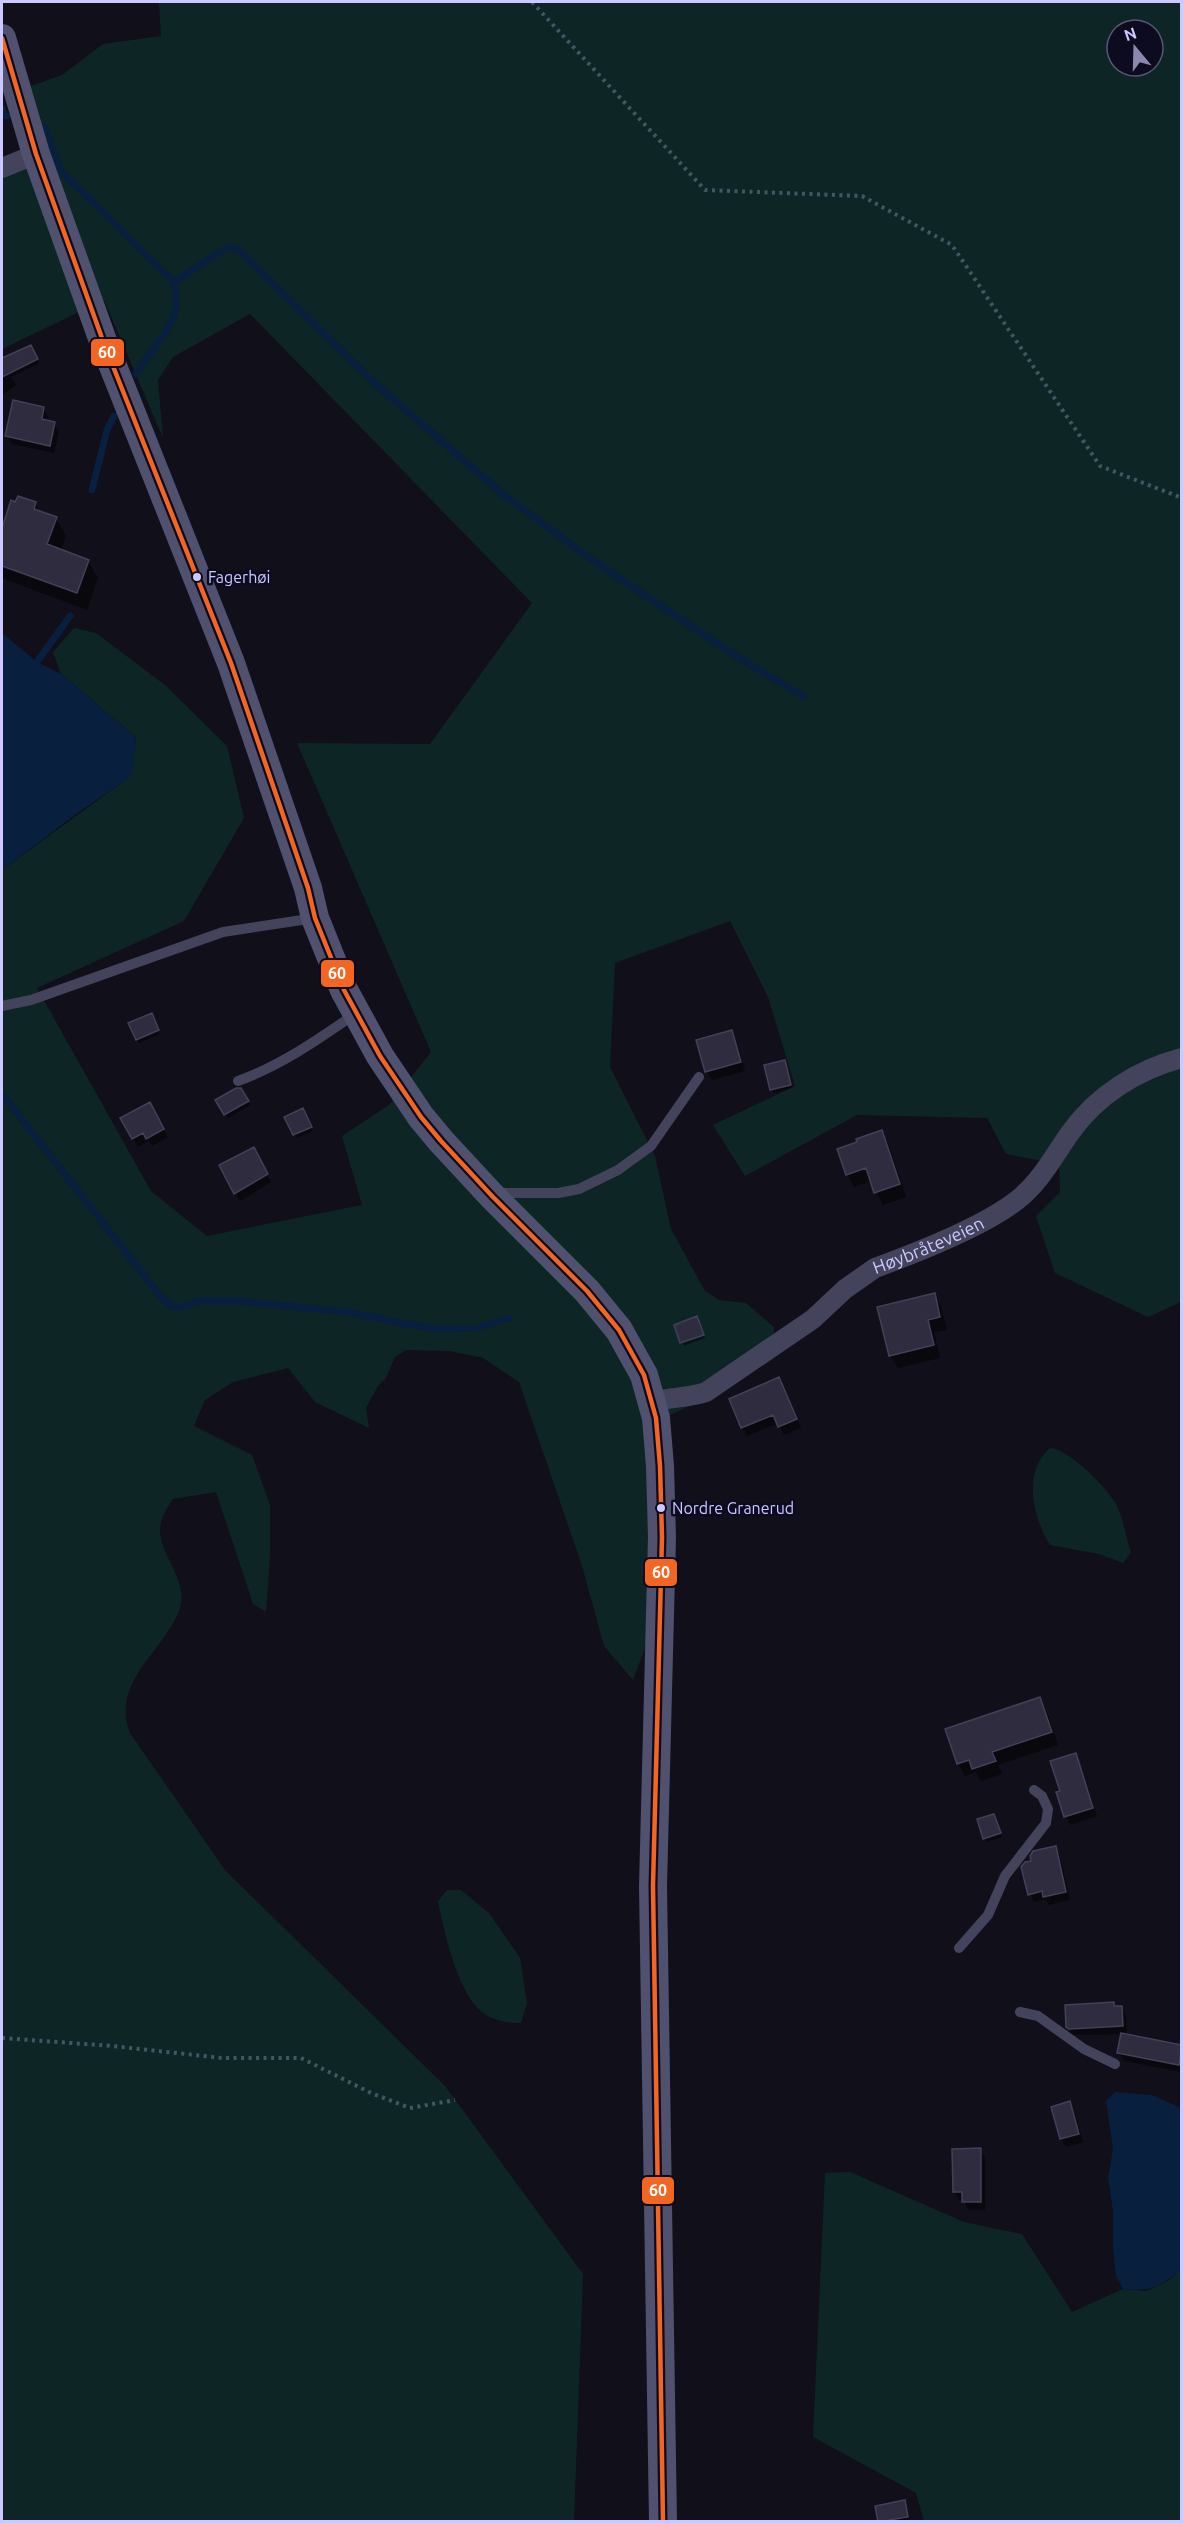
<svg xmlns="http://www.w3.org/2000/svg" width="1183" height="2523" viewBox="0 0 1183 2523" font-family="Ubuntu,sans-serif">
	<rect width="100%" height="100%" fill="#100f1a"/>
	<path fill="#0d2625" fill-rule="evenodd" d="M159,2h1022v1300l-33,15 -93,-44 -19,-57 24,-24 -1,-28 -53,-10 -19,-36 -130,-3 -112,61 -32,-51 82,-39 -27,-89 -38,-76 -115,42 -5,104 45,89 16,73 34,62 14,9 27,3 28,24 -1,26 -51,38 -54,25 5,69 3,81 -43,114 -29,-34 -22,-80 -63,-184 -36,-24 -33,-7 -44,-1 -11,7 -9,21 -8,8 -12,22 3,20 -54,-26 -27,-34 -55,14 -28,18 -11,26 58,29 18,50v51l-4,56 -13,-8 -37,-112 -43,7c-6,9 -14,21 -13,33 2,27 30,50 19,79 -16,41 -69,72 -49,122l95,137 220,216 138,188 -9,247h-572v-1651l129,-94 5,-39 -75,-63 -8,-22 21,-24 22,5 69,52 62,61 17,72 -60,103 -147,67 114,203 56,45 155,-31 -20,-69 47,-31 42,-53 -134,-309 133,1 102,-141 -282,-289 -77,43 -15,23 5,58 -59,-138 -102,49v-177l46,-24 -17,-62 31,-11 41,-31 58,-8zM1117,30h36v36h-36z
		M1050,1448c19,1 59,41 67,58 7,14 9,32 14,46l-8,11 -24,-9 -49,-9c-17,-27 -28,-73 0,-97z
		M447,1890h14l28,23 31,45 7,45 -6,20c-12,0 -25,-2 -35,-8 -28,-17 -42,-84 -48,-114z
		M850,2172l114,50 58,12 50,78 51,-23 23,2 22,-10 13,-12v252h-257l-8,-28 -103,-56 12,-264z"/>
	<path fill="#081f3e" d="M2,633l35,29 24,12 75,63 -4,39 -53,36 -77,58z
		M1115,2092l37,3 29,13v161c-20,18 -31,23 -58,20l-7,-13 -3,-28v-37l-5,-33 5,-29 -7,-48z"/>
	<path fill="#0007" d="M31,347l8,16 -28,14 5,8 -14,11v-34z
		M43,409l5,8 -1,5 7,1 5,9 -5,21 -42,-9 -5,-9z
		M35,504l5,9 16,6 10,17 -5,15 27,10 10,17 -11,32 -85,-32v-56l3,1z
		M153,1018l7,16 -21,9 -2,-4z
		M731,1032l5,8 9,31 -33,9 -5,-8 -9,-31z
		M784,1062l8,26 -18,5 -2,-4z
		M240,1089l10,16 -22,13 -10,-17z
		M149,1104l19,33 -16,9 -3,-5 -11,6 -16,-28z
		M303,1110l10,21 -17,7 -10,-20z
		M881,1132l8,13 17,52 -23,8 -11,-24 -18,6 -7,-13z
		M253,1149l18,33 -31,19 -19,-35z
		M934,1295l7,12 6,23 -13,2 6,26 -42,10 -8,-13z
		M699,1322l6,16 -21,8 -8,-20z
		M779,1379l22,49 -17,7 -6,-12 -31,13 -17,-36z
		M1039,1699l8,13 11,33 -60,20 4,9 -21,7 -5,-9 -11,4 -7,-13z
		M1075,1755l22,61 -27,9 -4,-9 -4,-24z
		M996,1819l6,18 -15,5 -2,-4z
		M1055,1848l5,8 10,44 -21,5 -3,-6 -12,3 -4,-8 3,-32z
		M1113,2003l2,4h6l5,9 1,20 54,10 1,26 -58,-11 -5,-8 3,-19 -50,1 -5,-9z
		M1070,2103l4,8 9,31 -17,5 -5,-8 -8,-31z
		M980,2150l5,8v52h-17l-4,-10h-5l-5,-9z
		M904,2502l5,19 -29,1z"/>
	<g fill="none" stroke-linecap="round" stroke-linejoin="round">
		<path stroke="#081f3e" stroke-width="7" d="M2,108l2,7 3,1
			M44,127l17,44 113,111c1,8 3,16 2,24 -1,21 -30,49 -40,68
			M174,282l52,-34 12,1 131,129 136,118 86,63 145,97 68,41
			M92,490l15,-60 7,-14
			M37,662l33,-46
			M2,1094l159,203 12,10h10l15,-6h41l109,11 59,12 34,5 34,-1 34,-10"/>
	</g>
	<path fill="#2e2c3e" stroke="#434059" stroke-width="1.5" d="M31,345l7,14 -36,18v-19z
		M13,400l31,7 -2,12 13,3 -5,24 -45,-10z
		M18,496l18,6 -2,7 23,8 -10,27 42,16 -12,33 -75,-27v-38l9,-28 4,2z
		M152,1013l7,17 -23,10 -8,-17z
		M732,1030l9,32 -36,10 -9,-32z
		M785,1060l6,25 -21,5 -6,-25z
		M236,1088h5l8,13 -25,14 -9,-15z
		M150,1102l14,27 -18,10 -3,-6 -11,6 -12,-21z
		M303,1108l9,19 -19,8 -9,-18z
		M882,1130l18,54 -26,9 -8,-25 -20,7 -9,-26 20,-7 -1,-3z
		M254,1147l14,27 -34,20 -15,-29z
		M935,1293l5,24 -12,3 6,25 -45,11 -12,-49z
		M697,1316l7,19 -24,8 -6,-18z
		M779,1377l18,42 -19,8 -5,-12 -32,13 -12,-29z
		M1040,1697l12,35 -60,20 4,9 -24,8 -3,-9 -12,4 -12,-35z
		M1076,1753l17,55 -29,9 -8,-25 4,-1 -10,-30z
		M994,1814l7,19 -18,6 -6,-20z
		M1056,1846l10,46 -23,5 -1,-6 -14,4 -7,-28 4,-5 6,-1 -1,-5 3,-5z
		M1114,2002v4h8l1,20 -54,3 -3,-2 -1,-22z
		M1121,2033l61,12 -3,20 -62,-12z
		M1070,2101l9,33 -19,5 -9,-32z
		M981,2148v54h-19v-10h-9l-1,-43z
		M905,2500l3,17 -30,5 -3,-16z"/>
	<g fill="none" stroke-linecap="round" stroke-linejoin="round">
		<path stroke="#435663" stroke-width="4" stroke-dasharray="3 4.5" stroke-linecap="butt" d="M532,2l173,188 157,6 90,49 148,221 82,32
			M2,2038l110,8 110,12h79l70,35 39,15 45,-8"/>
		<path stroke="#43445c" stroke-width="10" d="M2,1006l29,-6 192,-68 92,-14
			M238,1081c42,-15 81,-42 117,-67
			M497,1193h61l21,-4 39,-19 33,-24 48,-69
			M959,1948l29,-33 17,-39 41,-53 2,-14 -6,-13 -8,-6
			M1020,2012l18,4 46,33 31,15"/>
		<g stroke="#43445c" stroke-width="20">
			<path d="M2,168l34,-14"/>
			<path id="s1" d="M653,1402c17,-5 35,-4 53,-10l107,-73 32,-30 30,-21c41,-15 106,-40 141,-67 24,-18 37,-44 54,-68 27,-38 67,-63 112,-75"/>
		</g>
		<path stroke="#50506f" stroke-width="28" d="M2,38l34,116 67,187 128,322 77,225 7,30 29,72 36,66 41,61 20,24 51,55 95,95 32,39 25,45 12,43 4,48 2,71 -9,349 10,636"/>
		<g stroke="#0d0b1f" stroke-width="9">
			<path id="bus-1" d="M2,38l34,116 67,187 128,322 77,225 7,30 29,72 36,66 41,61 20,24 51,55 95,95 32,39 25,45 12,43 4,48 2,71 -9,349 10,636"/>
		</g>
		<use href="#bus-1" stroke="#f26522" stroke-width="4.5"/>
	</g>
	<g fill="#cbc9ff" stroke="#0d0b1f" stroke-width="2">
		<circle cx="197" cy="577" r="5"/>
		<circle cx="661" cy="1508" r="5"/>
	</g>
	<g text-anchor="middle" stroke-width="5" stroke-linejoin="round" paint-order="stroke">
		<g font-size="16" fill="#cbc9ff" stroke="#0d0b1f" text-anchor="start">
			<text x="208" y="583">Fagerhøi</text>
			<text x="672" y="1514">Nordre Granerud</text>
		</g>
		<g font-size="18" fill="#cbc9ff" stroke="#0d0b1f">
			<text dy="6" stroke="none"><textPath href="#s1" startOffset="322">Høybråteveien</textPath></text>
		</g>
	</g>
	<g stroke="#0d0b1f" stroke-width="2">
		<rect x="90" y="338" width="35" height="29" rx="6" fill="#f26522"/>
		<rect x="320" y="959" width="35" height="29" rx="6" fill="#f26522"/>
		<rect x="644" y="1558" width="34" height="29" rx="6" fill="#f26522"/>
		<rect x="641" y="2176" width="34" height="29" rx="6" fill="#f26522"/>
	</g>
	<g font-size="16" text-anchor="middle" font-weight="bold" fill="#fff">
		<text x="107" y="358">60</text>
		<text x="337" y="979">60</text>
		<text x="661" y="1578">60</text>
		<text x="658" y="2196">60</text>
	</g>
	<rect width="1183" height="2523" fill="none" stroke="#cbc9ff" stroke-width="6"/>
	<g transform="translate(1135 48) rotate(341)"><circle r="28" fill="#0d0b1f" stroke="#595779" stroke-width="1.5"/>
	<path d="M0-4.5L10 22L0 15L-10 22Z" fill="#8a88af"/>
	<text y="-9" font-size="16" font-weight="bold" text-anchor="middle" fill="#cbc9ff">N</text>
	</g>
</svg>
